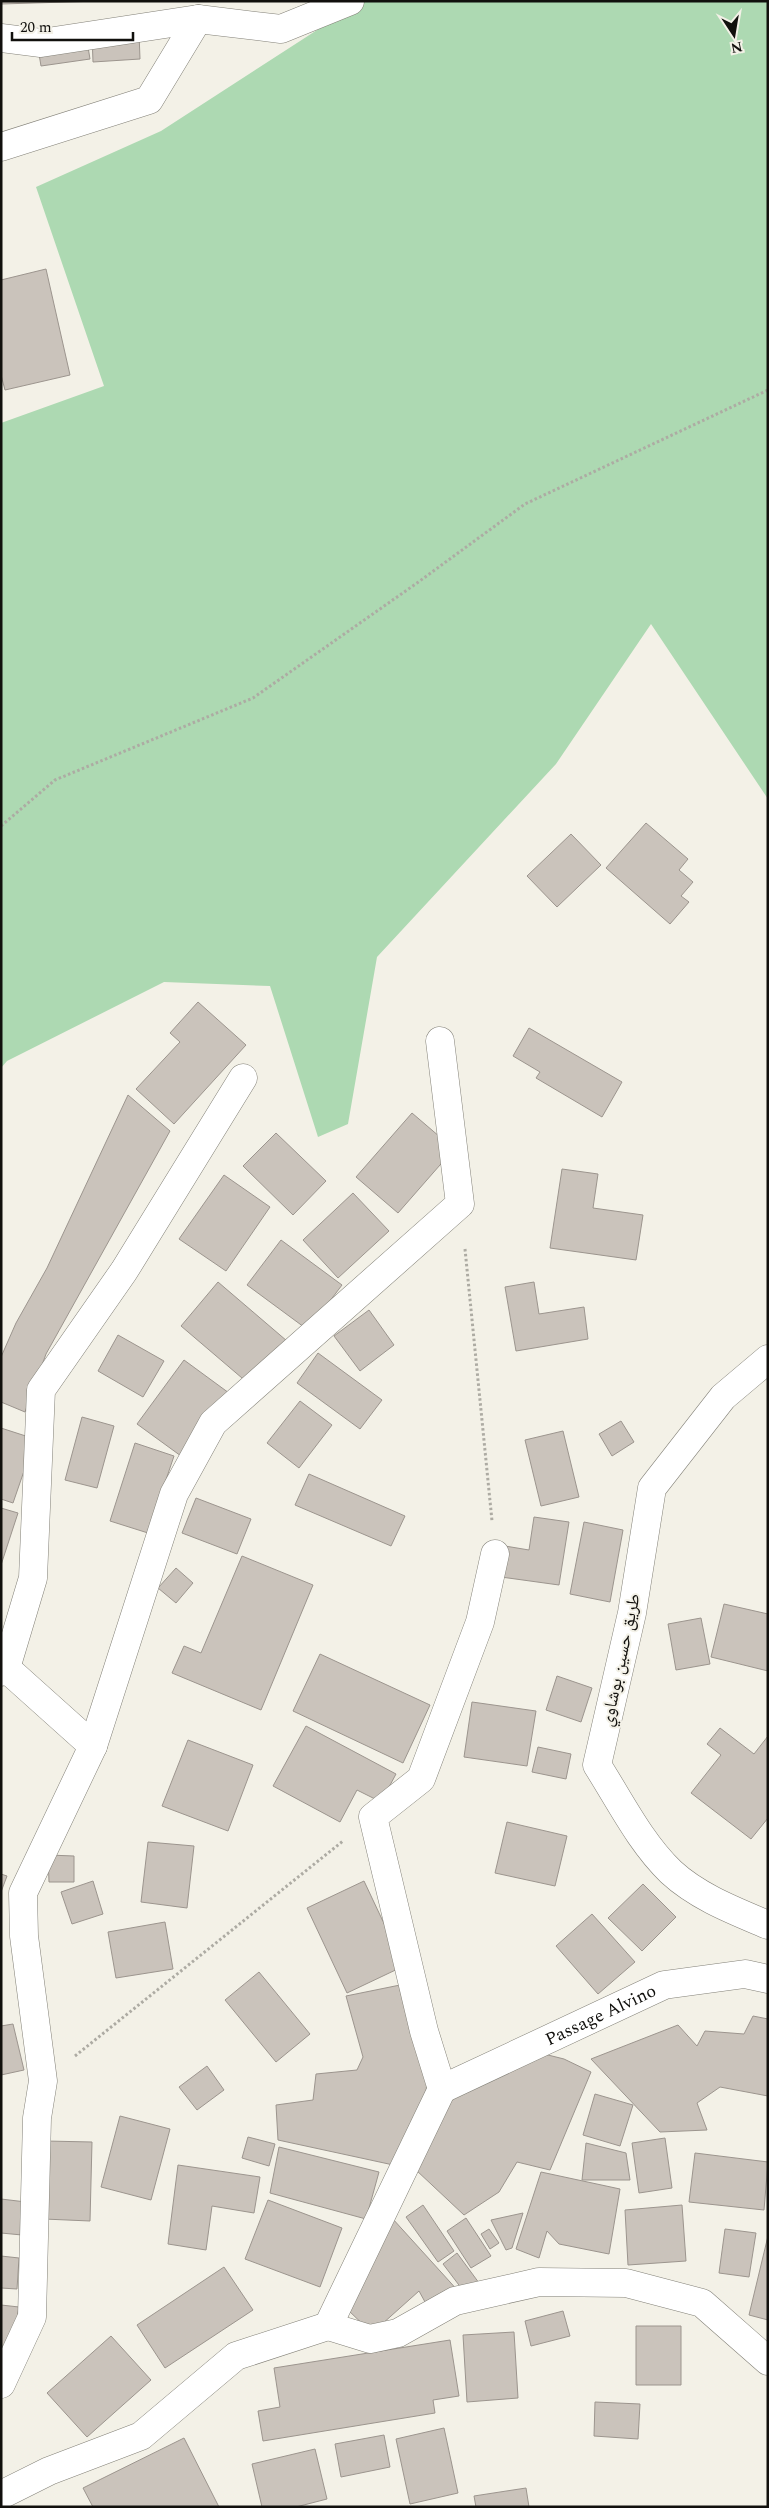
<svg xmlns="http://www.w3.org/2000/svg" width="769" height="2508" viewBox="0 0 769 2508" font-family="Spectral,'Noto Naskh Arabic',serif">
	<rect width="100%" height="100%" fill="#f3f1e7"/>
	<path fill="#add9b2" d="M362,1h406v798l-117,-175 -95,140 -179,193 -29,167 -30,13 -48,-151 -106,-4 -157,79 -6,7v-645l103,-37 -68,-199 125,-56z"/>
	<path fill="#cac3bb" stroke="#9c958e" d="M1,1h99l-99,3z
		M139,33l1,26 -47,3 -1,-27z
		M87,41l3,18 -49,7 -3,-18z
		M46,269l24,106 -65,15 -4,-15v-95z
		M646,823l42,36 -9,11 14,12 -12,14 8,6 -19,22 -64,-56z
		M571,834l30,31 -44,42 -30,-31z
		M198,1002l48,43 -72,79 -38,-35 44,-47 -10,-9z
		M529,1028l93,54 -20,35 -66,-39 4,-6 -27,-16z
		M128,1095l42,36 -124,223 -21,58 -24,-10v-45l15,-34 31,-55z
		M412,1113l42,36 -56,64 -42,-36z
		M276,1133l50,48 -33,34 -50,-49z
		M562,1169l36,5 -5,34 50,7 -7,45 -86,-12z
		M224,1175l46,32 -44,64 -47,-32z
		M353,1193l36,38 -51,47 -35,-38z
		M281,1240l61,45 -34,45 -61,-45z
		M218,1282l69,59 -38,43 -68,-58z
		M534,1282l5,32 45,-7 4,32 -72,12 -11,-64z
		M369,1310l25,35 -34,26 -26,-35z
		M118,1335l46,26 -21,36 -45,-26z
		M318,1353l64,47 -22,29 -63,-46z
		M184,1360l45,33 -48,63 -44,-32z
		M300,1401l32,24 -33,43 -32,-25z
		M82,1417l32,9 -17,62 -32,-8z
		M621,1421l13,21 -22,14 -13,-22z
		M1,1428l34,11 -22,64 -12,-4z
		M563,1431l16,66 -38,9 -16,-66z
		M135,1443l39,13 -26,77 -38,-12z
		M309,1474l96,42 -14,30 -96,-41z
		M196,1498l55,21 -14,35 -55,-21z
		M1,1508l17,5 -17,52z
		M534,1517l35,5 -10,63 -58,-8 4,-31 24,4z
		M584,1522l39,8 -13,72 -40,-8z
		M242,1556l71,29 -52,125 -89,-37 12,-27 17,7z
		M176,1568l17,15 -17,20 -18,-15z
		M724,1604l44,10v57l-57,-14z
		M701,1618l9,46 -34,6 -8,-46z
		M320,1654l110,51 -27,58 -110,-52z
		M557,1676l35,12 -11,34 -35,-12z
		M472,1702l64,9 -9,55 -63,-9z
		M306,1726l90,48 -15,28 -24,-12 -17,32 -67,-36z
		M720,1728l34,26 14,-18v82l-17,21 -60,-46 30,-38 -14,-11z
		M188,1740l65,25 -25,66 -66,-25z
		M538,1747l33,7 -5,25 -34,-7z
		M507,1822l60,14 -12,50 -60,-13z
		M148,1842l46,4 -7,62 -46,-6z
		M48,1855l26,1v26h-25z
		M1,1874l6,2 -6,16z
		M93,1881l10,33 -31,10 -11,-32z
		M364,1881l40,85 -57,27 -40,-85z
		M643,1884l33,33 -34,34 -34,-33z
		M592,1914l43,48 -37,32 -42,-48z
		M165,1922l8,47 -57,9 -8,-46z
		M259,1972l51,62 -34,28 -51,-62z
		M405,1984l23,72 -2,39 -28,71 -120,-26 -2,-35 37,-5 3,-26 41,-4 6,-13 -17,-61z
		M753,2016l15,3v77l-48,-9 -23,16 10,27 -47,2 -69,-73 87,-34 19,21 8,-15 39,3z
		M13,2024l11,46 -23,5v-49z
		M528,2050l36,9 27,13 -41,98 -33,-8 -18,30 -35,23 -48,-45 35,-78z
		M207,2066l17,24 -27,20 -18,-23z
		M595,2094l38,11 -13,41 -37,-11z
		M120,2116l50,13 -19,71 -50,-13z
		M248,2137l27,7 -6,22 -27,-8z
		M665,2138l7,50 -33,5 -7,-50z
		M46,2141l46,1 -2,79 -46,-2z
		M586,2143l40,10 4,27h-48z
		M279,2147l100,25 -13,47 -96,-26z
		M695,2153l73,9 -4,48 -75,-8z
		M178,2165l82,12 -6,36 -42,-7 -6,44 -38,-6z
		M541,2172l79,17 -11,65 -50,-10 -12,-13 -8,27 -23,-9z
		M1,2199l25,3 -4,33 -21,-2z
		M268,2200l74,28 -22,59 -75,-28z
		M423,2205l31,46 -16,11 -32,-45z
		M682,2205l4,56 -58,4 -3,-55z
		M523,2213l-11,35 -6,2 -15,-30z
		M392,2218l68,75 -30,18 -11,-20 -47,42 -24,-23z
		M466,2218l25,38 -20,12 -24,-37z
		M489,2229l10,14 -9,6 -9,-15z
		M725,2229l31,4 -7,44 -30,-4z
		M768,2236v84l-19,-5z
		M457,2253l25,34 -14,10 -25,-33z
		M1,2256l18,2 -2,31 -16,-1z
		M224,2267l29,43 -88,58 -28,-43z
		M1,2305l18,2 -7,40 -11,-1z
		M563,2311l7,25 -39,10 -6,-25z
		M636,2326h45v59h-45z
		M514,2332l4,66 -51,4 -4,-67z
		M111,2336l40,44 -64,57 -40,-44z
		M450,2340l9,56 -26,4 2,13 -172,28 -5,-30 22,-4 -6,-39z
		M595,2402l45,2 -2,35 -44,-3z
		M444,2428l14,65 -48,11 -14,-65z
		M384,2435l6,32 -49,10 -6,-33z
		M184,2438l35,69h-126l-10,-19z
		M315,2449l12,50 -31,8h-34l-10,-43z
		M526,2488l3,19h-53l-2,-11z"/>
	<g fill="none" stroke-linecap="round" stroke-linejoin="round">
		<g stroke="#838178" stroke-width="29">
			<g id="minor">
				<path d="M1,38l40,5 157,-24 83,10 69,-28"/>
				<path d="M1,147l148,-47 49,-81"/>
				<path d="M6,1668l87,78"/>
				<path d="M1,1672l5,-4 27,-90 8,-188 83,-119 119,-193"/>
				<path id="s1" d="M442,2089l222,-104 81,-11 23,5"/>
				<path d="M328,2326l42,13 28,-6 57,-32 84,-19 87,1 76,20 66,58"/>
				<path d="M1,2384l31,-67 5,-199 6,-37 -19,-145 -1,-43 70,-147 81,-252 39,-71 247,-219 -20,-163"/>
				<path d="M1,2495l48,-24 92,-35 95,-80 92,-30 114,-237 -18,-58 -51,-214 48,-38 59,-157 15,-68"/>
			</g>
		</g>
		<g stroke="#838178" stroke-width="29">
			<path id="tertiary" d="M768,1359l-45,38 -71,91 -20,125 -35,152c23,36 43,77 74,107 27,25 64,39 97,53"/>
		</g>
		<path stroke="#adaba3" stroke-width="3" stroke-dasharray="2.5 2.5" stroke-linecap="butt" d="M1,826l54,-46 198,-82 164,-115 108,-79 243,-114
			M465,1249l27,272
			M75,2056l268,-215"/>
		<use href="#minor" stroke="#fff" stroke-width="28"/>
		<use href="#tertiary" stroke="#fff" stroke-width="28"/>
	</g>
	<g text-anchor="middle" stroke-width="4" stroke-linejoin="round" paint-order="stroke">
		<g font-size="18" fill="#11100d" stroke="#f3f1e7">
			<text transform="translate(620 1660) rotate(-78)" y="6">طريق حسين بوشاوي</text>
			<text dy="6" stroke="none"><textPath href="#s1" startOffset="175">Passage Alvino</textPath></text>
		</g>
	</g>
	<rect width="769" height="2508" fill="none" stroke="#11100d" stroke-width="5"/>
	<g transform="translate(734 35) rotate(168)" stroke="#f3f1e7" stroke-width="4" paint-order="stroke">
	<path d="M0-4L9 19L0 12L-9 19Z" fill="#11100d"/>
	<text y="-8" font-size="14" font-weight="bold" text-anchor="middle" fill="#11100d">N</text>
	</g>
	<path d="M12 32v8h121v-8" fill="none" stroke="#11100d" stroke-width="2.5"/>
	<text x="20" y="32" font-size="15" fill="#11100d" stroke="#f3f1e7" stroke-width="4" paint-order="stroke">20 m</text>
</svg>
